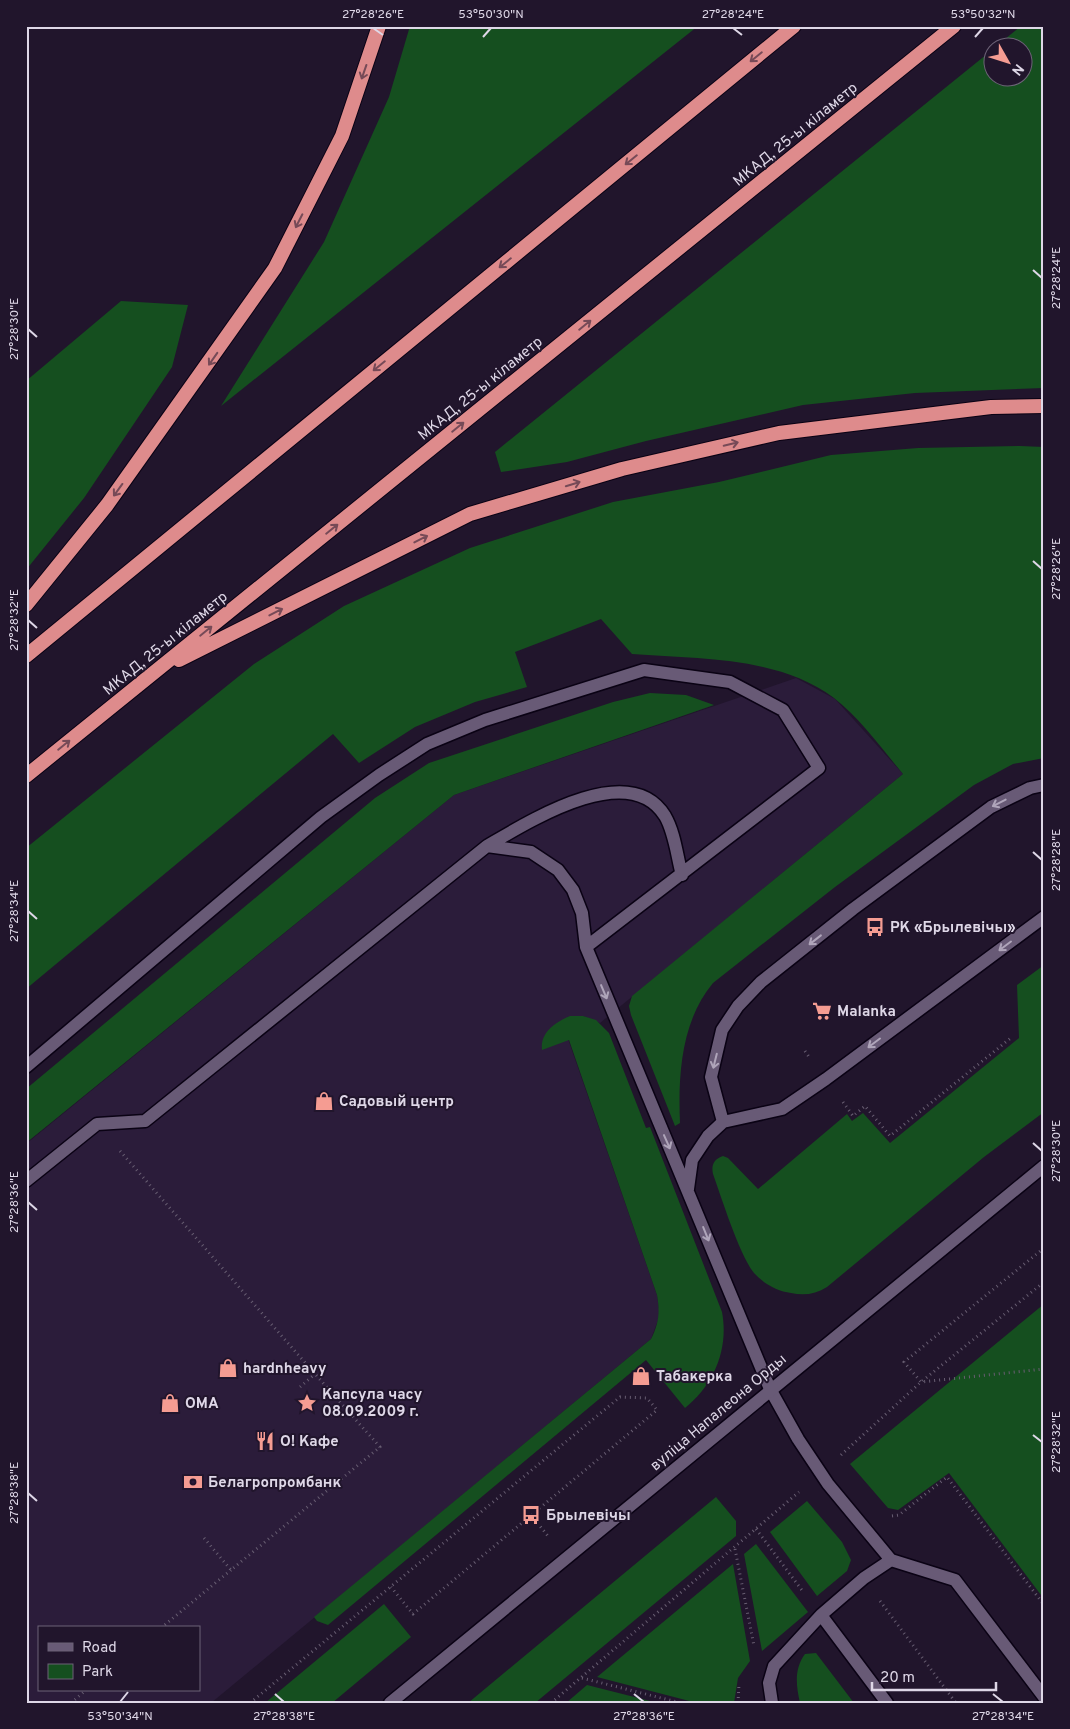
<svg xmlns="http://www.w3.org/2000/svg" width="1070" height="1729" viewBox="0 0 1070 1729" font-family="Overpass,sans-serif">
	<rect width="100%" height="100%" fill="#21152c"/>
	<path fill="#2b1c3a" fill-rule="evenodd" d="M796,678l39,21 68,75 -303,249 -17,-7 -41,33 26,-10 89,256 3,20 -9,24 -440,364h-185v-559l428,-349zM39,1628h160v62h-160z"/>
	<path fill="#154f1f" d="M410,26h288l-477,380 103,-164 65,-145z
		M1021,26h23v362l-129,5 -112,12 -157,36 -79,21 -66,10 -6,-20 497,-402v28h30v-30l-27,-1z
		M121,301l67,4 -16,62 -88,131 -58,72v-189z
		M1020,446l24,1v311l-31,6 -39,21 -139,102 -122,96c-32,38 -35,93 -33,140l-5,3 -44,-111 -2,-9 3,-10 271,-222c-21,-25 -43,-56 -69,-76 -56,-42 -136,-39 -202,-44l-31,-35 -86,33 12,35 -52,15 -60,25 -56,36 -26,-29 -307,255v-141l228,-184 90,-58 126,-58 143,-46 106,-20 112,-27 87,-7z
		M650,693l36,2 28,10 -260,90 -428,348v-54l349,-291 54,-35 184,-61z
		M1044,965v147l-60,45 -157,130c-11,7 -23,9 -36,6 -14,-2 -27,-9 -37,-20 -15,-19 -32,-74 -41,-99 -2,-9 1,-15 10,-18l5,2 30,31 89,-75 5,7 11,-8 27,30 129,-105 -2,-53z
		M570,1016h13l13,4 13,13 37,95 4,-1 72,185c7,37 -8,73 -37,96l-39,-48 -318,265 -11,-4 -3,-4 337,-278c8,-16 9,-27 6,-44l-88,-255 -27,10c-2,-18 14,-28 28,-34z
		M1044,1304v295l-95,-126 -51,37 -10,-2 -38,-44z
		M716,1497l20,24v15l-201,167h-67z
		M807,1501l35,41 9,18 -4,11 -30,25 -47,-64z
		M756,1544l52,68 -46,39 -18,-97z
		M733,1564l17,97 -12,17 -4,25h-37l-100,-26z
		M384,1604l27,33 -79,66h-67z
		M816,1653l38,50h-54c-4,-18 -6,-34 5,-49z
		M587,1685l71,18h-92z"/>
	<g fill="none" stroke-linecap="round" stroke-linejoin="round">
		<g stroke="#0a0214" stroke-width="15">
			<path id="service" d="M682,875c-5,-18 -7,-42 -17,-59 -36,-58 -137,6 -178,30l44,6 27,18 15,20 9,23 4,34 184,442 28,50 30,45 63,76 64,20 89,117
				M26,1067l295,-250 58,-42 48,-31 58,-24 159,-50 86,12 53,28 36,58 -233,179
				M723,1122l-12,-45 11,-47 16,-24 23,-24 92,-73 138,-102 39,-19 14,-3
				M26,1181l71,-57 48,-3 342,-275
				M688,1189l4,-29 16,-24 15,-14 59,-13 44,-30 218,-162
				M821,1615l66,88
				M772,1703l-3,-20 5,-17 47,-51 43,-37 27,-18"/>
		</g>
		<g stroke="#0a0214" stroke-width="15">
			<path id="tertiary" d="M390,1703l654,-537"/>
		</g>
		<g stroke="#0a0214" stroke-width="16">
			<path id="trunk" d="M26,605l81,-100 168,-237 67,-132 37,-110
				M26,656l768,-630
				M179,660l291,-146 152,-45 157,-36 212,-26 53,-1
				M26,776l928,-750"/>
		</g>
		<path stroke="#685e72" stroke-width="3" stroke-dasharray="1 4" stroke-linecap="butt" d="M805,1051l4,6
			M843,1102l10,14 12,-10 25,30 122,-99
			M120,1151l195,223 -15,13
			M1044,1248l-140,114 17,20 123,-13
			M841,1455l80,-73 123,-100
			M531,1515l17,21
			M892,1516l7,-1 48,-38 97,128
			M756,1529l48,64
			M204,1538l27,32 149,-123 -65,-73
			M735,1549l19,97
			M880,1601l76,102
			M161,1628l70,-58
			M582,1678l99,25
			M71,1703l15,-13
			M250,1703l370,-306 27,1 10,12 -244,204 -22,-27
			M551,1703l248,-211
			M738,1703l1,-19"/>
		<use href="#service" stroke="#685a76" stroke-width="12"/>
		<use href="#tertiary" stroke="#685a76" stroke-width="12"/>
		<use href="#trunk" stroke="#de8b8c" stroke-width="14"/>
	</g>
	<defs><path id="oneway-shaft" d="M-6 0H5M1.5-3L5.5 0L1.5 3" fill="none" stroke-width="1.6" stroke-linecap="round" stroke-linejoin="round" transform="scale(1.25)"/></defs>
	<g stroke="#764a57">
		<use href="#oneway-shaft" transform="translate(756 57) rotate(141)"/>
		<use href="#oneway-shaft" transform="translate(364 72) rotate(109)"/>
		<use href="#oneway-shaft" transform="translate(631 160) rotate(141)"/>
		<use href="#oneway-shaft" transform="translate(299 221) rotate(117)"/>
		<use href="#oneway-shaft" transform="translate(505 263) rotate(141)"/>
		<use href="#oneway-shaft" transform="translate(585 325) rotate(-39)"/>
		<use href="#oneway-shaft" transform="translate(213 359) rotate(125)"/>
		<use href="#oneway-shaft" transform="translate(379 366) rotate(141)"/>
		<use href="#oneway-shaft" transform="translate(458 427) rotate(-39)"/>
		<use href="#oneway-shaft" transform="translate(731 444) rotate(-13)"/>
		<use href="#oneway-shaft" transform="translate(573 484) rotate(-17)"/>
		<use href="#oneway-shaft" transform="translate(118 490) rotate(126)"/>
		<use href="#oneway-shaft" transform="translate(332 529) rotate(-39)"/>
		<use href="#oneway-shaft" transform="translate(421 539) rotate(-27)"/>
		<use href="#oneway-shaft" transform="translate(276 612) rotate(-27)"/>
		<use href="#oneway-shaft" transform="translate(206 631) rotate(-39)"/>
		<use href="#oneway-shaft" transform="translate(64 745) rotate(-39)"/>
	</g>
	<g stroke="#afa5ba">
		<use href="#oneway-shaft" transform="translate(999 803) rotate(153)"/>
		<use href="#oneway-shaft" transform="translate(815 940) rotate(142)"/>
		<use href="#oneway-shaft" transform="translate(1005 946) rotate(143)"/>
		<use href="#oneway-shaft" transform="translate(604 992) rotate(67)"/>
		<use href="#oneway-shaft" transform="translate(874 1043) rotate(143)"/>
		<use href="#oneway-shaft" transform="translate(715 1061) rotate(104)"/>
		<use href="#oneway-shaft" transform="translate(667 1142) rotate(66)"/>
		<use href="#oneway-shaft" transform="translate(706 1234) rotate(68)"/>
	</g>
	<path fill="none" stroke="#ded7e7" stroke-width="2" d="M373,28l10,7M733,28l9,7M483,37l8,-9M975,37l8,-9M1033,270l9,8M28,329l9,8M1033,561l9,8M28,620l9,8M1033,852l9,8M28,911l9,8M1033,1143l9,8M28,1202l9,8M1033,1435l9,7M28,1493l9,8M275,1694l9,8M634,1694l10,8M993,1694l10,8M120,1702l8,-10"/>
	<defs>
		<g id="bus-bare" transform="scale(1.5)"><path d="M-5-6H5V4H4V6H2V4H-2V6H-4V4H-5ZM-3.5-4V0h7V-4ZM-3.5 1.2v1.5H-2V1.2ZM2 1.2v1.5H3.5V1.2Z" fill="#f59c92" stroke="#21152c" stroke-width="2.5" paint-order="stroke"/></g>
		<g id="supermarket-bare" transform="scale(1.5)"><path d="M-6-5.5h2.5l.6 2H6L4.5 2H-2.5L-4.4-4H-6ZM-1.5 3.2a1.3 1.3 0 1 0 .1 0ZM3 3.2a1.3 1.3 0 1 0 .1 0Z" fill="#f59c92" stroke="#21152c" stroke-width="2.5" paint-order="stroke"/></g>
		<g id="shop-bare" transform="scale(1.5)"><path d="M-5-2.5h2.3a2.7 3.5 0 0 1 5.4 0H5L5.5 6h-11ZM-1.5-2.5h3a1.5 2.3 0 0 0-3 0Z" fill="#f59c92" stroke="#21152c" stroke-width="2.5" paint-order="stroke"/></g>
		<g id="sight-bare" transform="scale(1.5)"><path d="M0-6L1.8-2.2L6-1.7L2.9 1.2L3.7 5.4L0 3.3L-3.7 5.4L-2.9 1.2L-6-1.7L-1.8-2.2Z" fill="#f59c92" stroke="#21152c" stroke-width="2.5" paint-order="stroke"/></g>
		<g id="restaurant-bare" transform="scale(1.5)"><path d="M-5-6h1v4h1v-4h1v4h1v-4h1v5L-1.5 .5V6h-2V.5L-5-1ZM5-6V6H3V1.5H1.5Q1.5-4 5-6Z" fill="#f59c92" stroke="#21152c" stroke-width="2.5" paint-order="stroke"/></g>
		<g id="bank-bare" transform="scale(1.5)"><path d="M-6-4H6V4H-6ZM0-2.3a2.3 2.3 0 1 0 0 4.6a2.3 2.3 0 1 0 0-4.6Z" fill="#f59c92" stroke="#21152c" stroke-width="2.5" paint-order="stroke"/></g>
	</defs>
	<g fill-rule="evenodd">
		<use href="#bus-bare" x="875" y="927"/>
		<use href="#supermarket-bare" x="822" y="1011"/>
		<use href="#shop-bare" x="324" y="1101"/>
		<use href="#shop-bare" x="228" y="1368"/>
		<use href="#shop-bare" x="641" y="1376"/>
		<use href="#shop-bare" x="170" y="1403"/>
		<use href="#sight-bare" x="307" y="1403"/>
		<use href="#restaurant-bare" x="265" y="1441"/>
		<use href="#bank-bare" x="193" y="1482"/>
		<use href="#bus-bare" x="531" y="1515"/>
	</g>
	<g text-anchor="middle" stroke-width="4" stroke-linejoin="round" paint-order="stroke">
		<g font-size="15" fill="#ded7e7" stroke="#21152c">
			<text transform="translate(795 134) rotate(-39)" y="5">МКАД, 25-ы кіламетр</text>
			<text transform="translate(480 388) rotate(-39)" y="5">МКАД, 25-ы кіламетр</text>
			<text transform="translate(165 643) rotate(-39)" y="5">МКАД, 25-ы кіламетр</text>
			<text transform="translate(718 1412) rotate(-40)" y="5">вуліца Напалеона Орды</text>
		</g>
		<g font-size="15" font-weight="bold" fill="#ded7e7" stroke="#21152c" text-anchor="start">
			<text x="890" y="932">РК «Брылевічы»</text>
			<text x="837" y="1016">Malanka</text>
			<text x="339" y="1106">Садовый центр</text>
			<text x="243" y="1373">hardnheavy</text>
			<text x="656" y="1381">Табакерка</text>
			<text x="322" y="1399">Капсула часу<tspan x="322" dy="17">08.09.2009 г.</tspan></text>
			<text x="185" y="1408">ОМА</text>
			<text x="280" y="1446">О! Кафе</text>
			<text x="208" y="1487">Белагропромбанк</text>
			<text x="546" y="1520">Брылевічы</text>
		</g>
	</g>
	<rect width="1070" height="1729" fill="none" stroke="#21152c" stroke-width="55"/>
	<rect x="38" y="1626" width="162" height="65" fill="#21152c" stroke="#6d6377"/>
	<rect x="48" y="1643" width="25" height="8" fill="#685a76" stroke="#6d6377"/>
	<text x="82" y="1652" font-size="15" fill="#ded7e7">Road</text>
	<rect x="48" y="1664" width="25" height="15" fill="#154f1f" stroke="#6d6377"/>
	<text x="82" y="1676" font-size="15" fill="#ded7e7">Park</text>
	<g transform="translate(1008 62) rotate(129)"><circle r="24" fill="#21152c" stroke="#6d6377"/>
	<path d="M0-4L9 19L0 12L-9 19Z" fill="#f59c92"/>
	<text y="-8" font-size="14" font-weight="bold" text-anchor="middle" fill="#ded7e7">N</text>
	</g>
	<path d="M872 1682v8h124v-8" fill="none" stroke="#ded7e7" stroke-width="2.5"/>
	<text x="880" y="1682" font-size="15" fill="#ded7e7" stroke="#21152c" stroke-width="4" paint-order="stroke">20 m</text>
	<rect x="28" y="28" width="1014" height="1674" fill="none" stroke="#ded7e7" stroke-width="2"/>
	<g font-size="12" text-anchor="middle" fill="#ded7e7">
		<text x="373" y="18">27°28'26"E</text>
		<text x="491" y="18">53°50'30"N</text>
		<text x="733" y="18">27°28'24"E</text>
		<text x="983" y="18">53°50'32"N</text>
		<text transform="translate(1056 278) rotate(-90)" y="4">27°28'24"E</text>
		<text transform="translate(14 329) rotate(-90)" y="4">27°28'30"E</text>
		<text transform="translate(1056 569) rotate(-90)" y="4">27°28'26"E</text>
		<text transform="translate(14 620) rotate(-90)" y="4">27°28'32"E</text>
		<text transform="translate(1056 860) rotate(-90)" y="4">27°28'28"E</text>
		<text transform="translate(14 911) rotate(-90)" y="4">27°28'34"E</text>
		<text transform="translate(1056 1151) rotate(-90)" y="4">27°28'30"E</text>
		<text transform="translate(14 1202) rotate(-90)" y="4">27°28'36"E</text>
		<text transform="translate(1056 1442) rotate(-90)" y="4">27°28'32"E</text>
		<text transform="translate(14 1493) rotate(-90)" y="4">27°28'38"E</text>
		<text x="120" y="1720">53°50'34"N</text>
		<text x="284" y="1720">27°28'38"E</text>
		<text x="644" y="1720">27°28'36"E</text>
		<text x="1003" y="1720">27°28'34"E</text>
	</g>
</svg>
